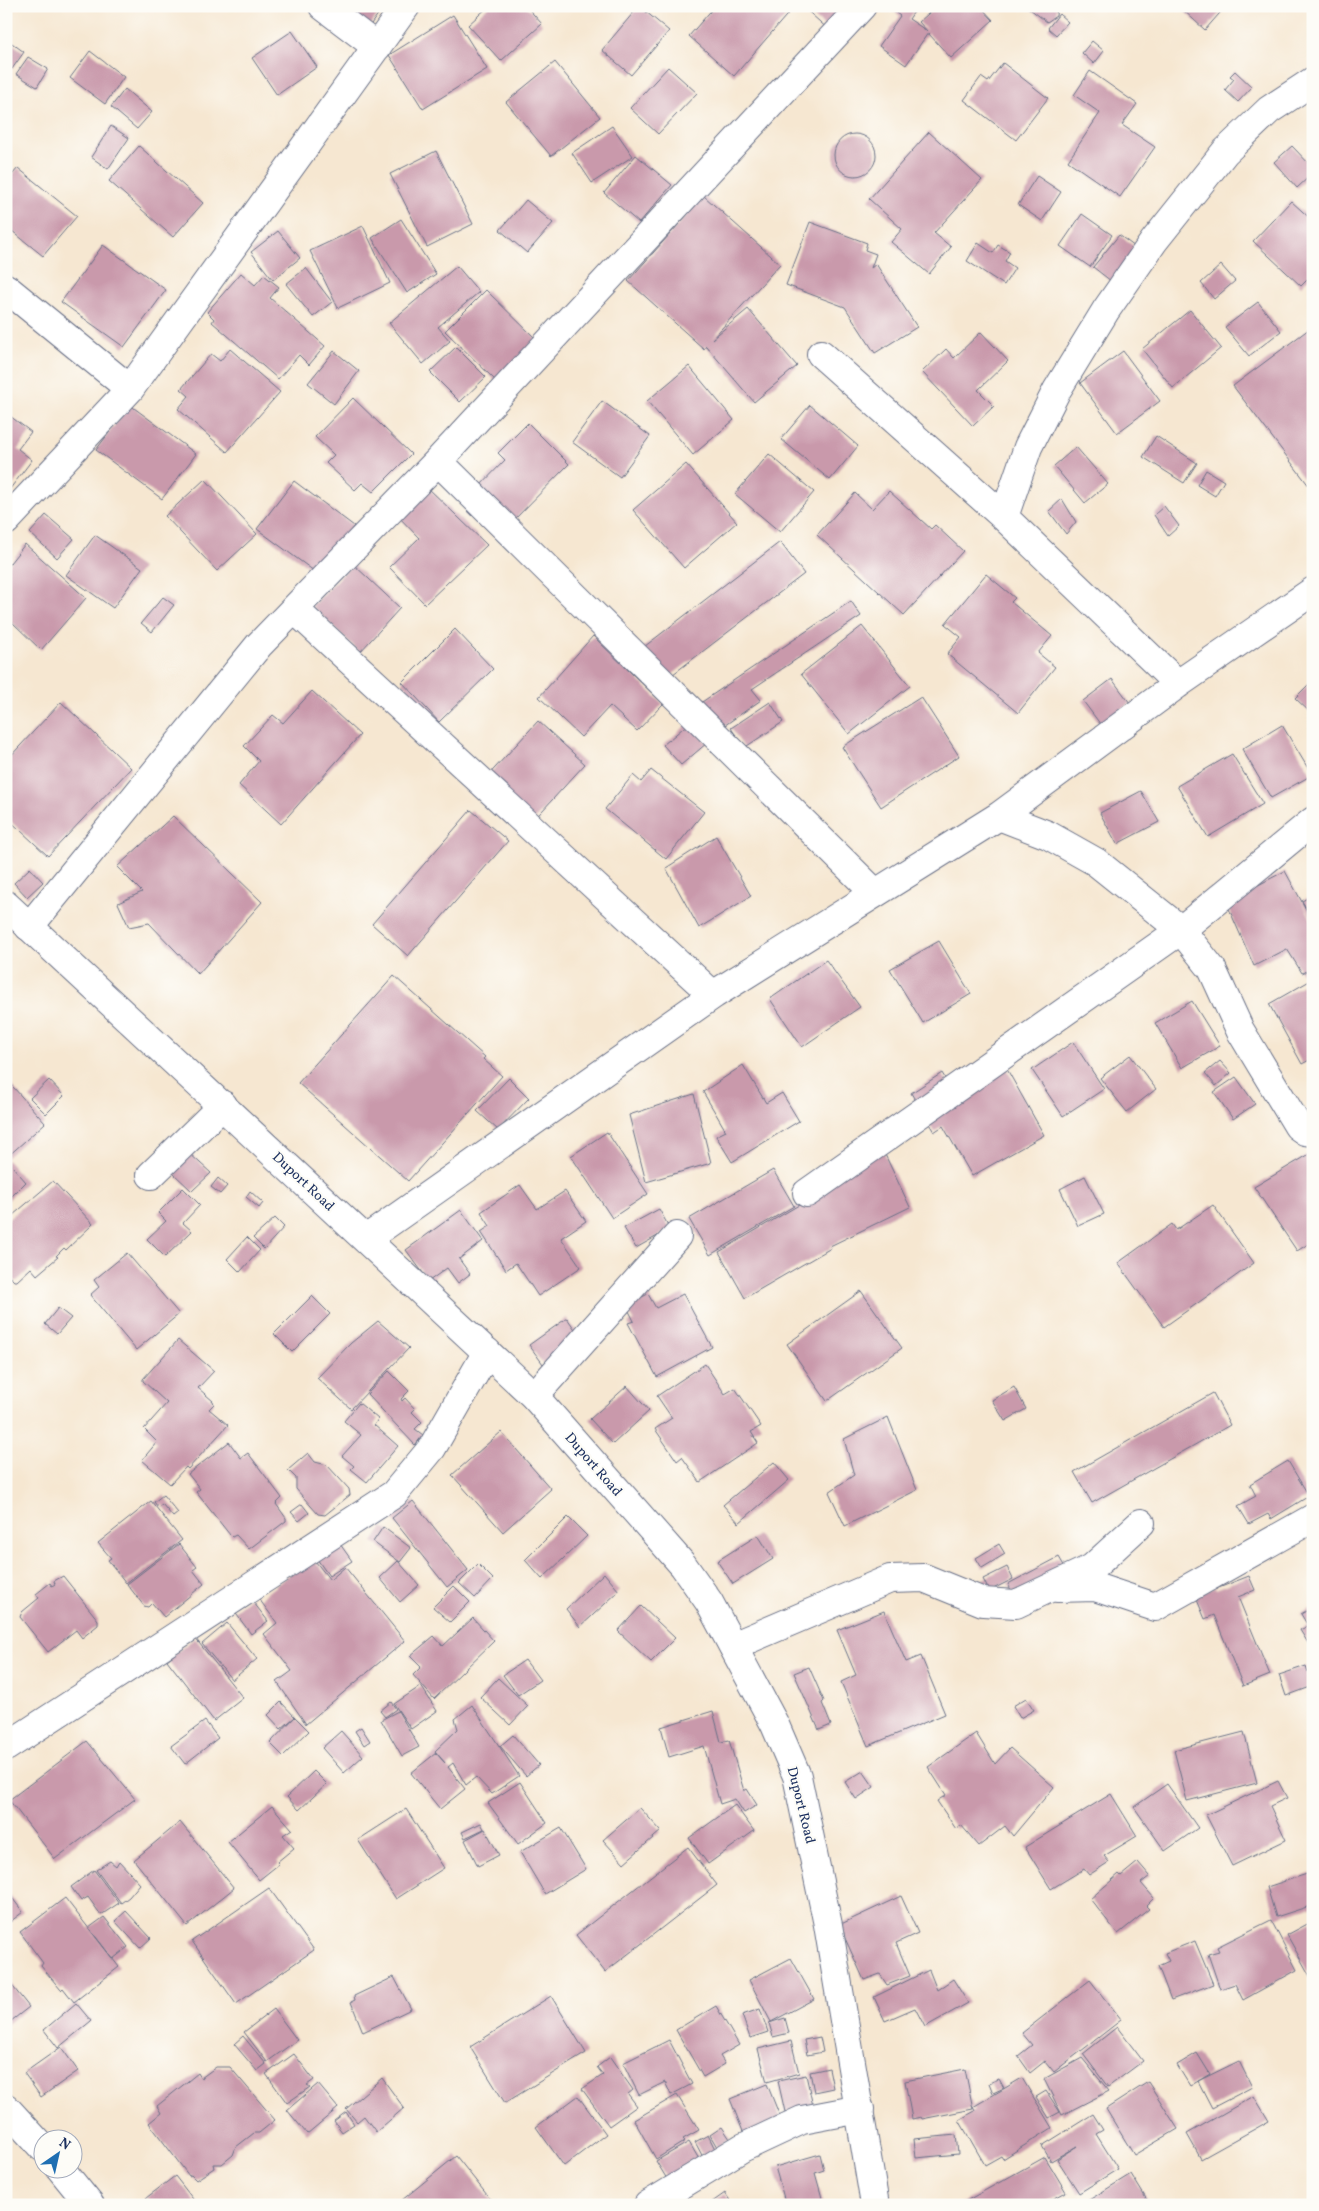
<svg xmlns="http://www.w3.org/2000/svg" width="1319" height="2211" viewBox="0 0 1319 2211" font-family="Vollkorn,serif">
	<rect width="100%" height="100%" fill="#fdfcf7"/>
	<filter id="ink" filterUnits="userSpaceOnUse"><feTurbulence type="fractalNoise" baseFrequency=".02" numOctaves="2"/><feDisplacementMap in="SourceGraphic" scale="10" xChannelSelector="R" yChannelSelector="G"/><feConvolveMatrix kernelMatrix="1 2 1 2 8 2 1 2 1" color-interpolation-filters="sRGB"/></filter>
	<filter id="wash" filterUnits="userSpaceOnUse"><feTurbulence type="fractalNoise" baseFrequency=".0096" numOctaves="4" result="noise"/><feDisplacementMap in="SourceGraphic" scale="20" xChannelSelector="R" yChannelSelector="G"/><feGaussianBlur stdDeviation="1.12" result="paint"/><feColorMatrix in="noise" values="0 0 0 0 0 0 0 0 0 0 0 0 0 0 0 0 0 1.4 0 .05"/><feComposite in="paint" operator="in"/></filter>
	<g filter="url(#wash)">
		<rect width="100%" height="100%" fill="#f6e7d1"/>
		<g id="blocks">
			<path fill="#c999ab" d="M332,6h52l-18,25z
				M489,6h37l16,18 -41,37 -33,-36z
				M639,6l30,25 -38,44 -29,-25z
				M715,6h74l3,3 -58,67 -45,-40z
				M802,6h47l-20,24z
				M887,6h31l-9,13 18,12 -8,-9 18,-16h43l13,14 -42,38 -23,-25 -22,32 -27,-19 21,-30z
				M1026,6h31l-1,10 -9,6z
				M1185,6h41l-21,24 -23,-21z
				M1059,14l9,8 -12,13 -8,-7z
				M453,15l34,54 -64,40 -34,-54z
				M292,31l25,36 -40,28 -25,-37z
				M9,41l15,11 -12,17 -6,-4v-21z
				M1092,41l12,10 -10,13 -12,-11z
				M90,51l34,26 -19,27 -35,-26z
				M28,57l20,12 -11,18 -21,-13z
				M555,62l45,55 -49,39 -45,-54z
				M1003,63l45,35 -32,42 -52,-40 17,-23 7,5z
				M668,67l29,26 -39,41 -28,-26z
				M1090,71l47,33 -15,21 33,22 -35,50 -52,-36 32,-48 -26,-18z
				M1235,71l17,16 -14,15 -13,-12 9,-11 -4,-3z
				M125,89l27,23 -15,17 -26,-22z
				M111,126l18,12 -21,31 -17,-12z
				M612,126l21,30 -41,27 -20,-30z
				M929,132l53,48 -48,53 17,14 -22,27 -38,-32 11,-13 -33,-30z
				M834 155a21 21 0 1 1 42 0a21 21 0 1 1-42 0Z
				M139,146l64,57 -30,34 -64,-56z
				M1292,146l21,22v5l-16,15 -23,-26z
				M436,151l37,73 -46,23 -37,-73z
				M636,155l36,30 -33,38 -35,-30z
				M18,168l59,48 -34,40 -37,-30v-44z
				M1037,176l24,16 -19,29 -24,-16z
				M704,196l76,68 -68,75 36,-30 49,57 -43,36 -48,-56 -2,3 -76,-68z
				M526,200l27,23 -26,30 -27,-23z
				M1291,201l22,20v53l-12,12 -48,-45z
				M1082,214l30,21 -22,32 -30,-21z
				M401,219l35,55 -29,19 -35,-55z
				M810,222l57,21 -2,7 11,4 -5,14 5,-4 41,63 -42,26 -30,-46 -59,-22z
				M363,226l27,57 -52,25 -28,-57z
				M278,231l22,27 -27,22 -22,-28z
				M1119,235l32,24 -26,33 -32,-25z
				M978,243l15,10 5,-8 12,7 -5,9 10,7 -11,17 -37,-24z
				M103,245l63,45 -42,57 -63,-45z
				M1221,265l14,16 -21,18 -13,-16z
				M457,266l22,26 -41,35 12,14 -27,23 -34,-41z
				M306,268l26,34 -19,15 -27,-33z
				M241,273l14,12 9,-10 15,12 -9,11 55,48 -16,19 -10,-10 -21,24 -66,-57 2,-3 -7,-7z
				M486,290l50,49 -40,42 -51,-50z
				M1258,302l23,29 -32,25 -24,-29z
				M1190,310l31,38 -48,40 -31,-39z
				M1313,326v165l-80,-105z
				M981,332l27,29 -30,29 16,16 -21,20 -51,-54 24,-23 8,9z
				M456,347l30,30 -26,25 -30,-30z
				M230,349l50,43 -53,60 -49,-43 11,-13 -8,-7 30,-35 9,7z
				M334,351l25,20 -25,33 -26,-21z
				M1123,351l37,50 -43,32 -37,-50z
				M689,366l45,54 -41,35 -46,-54z
				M353,398l58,56 -38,38 -11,-9 -7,7 -29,-27 8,-8 -19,-18z
				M602,401l48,35 -30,41 -48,-35z
				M130,405l66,49 -34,45 -66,-49z
				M810,405l48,41 -28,34 -49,-41z
				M6,413l25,19 -13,17 14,11 -26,34z
				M528,423l41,41 -59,60 -35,-33 30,-31 -7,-7z
				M1156,436l41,27 -13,20 -41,-26z
				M1076,447l32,37 -23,19 -31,-37z
				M769,454l45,38 -34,40 -45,-38z
				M686,464l51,58 -53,46 -51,-58z
				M1206,470l18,11 -9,15 -18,-11z
				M205,479l52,55 -40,37 -52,-55z
				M294,481l60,45 -36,48 -61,-45z
				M425,485l62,60 -62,59 -36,-37 30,-29 -23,-24z
				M889,491l42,38 4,-4 28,26 -59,64 -87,-80 38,-42 17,16z
				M1062,499l14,23 -10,12 -17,-23z
				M1164,506l15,20 -11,10 -14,-21z
				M46,515l28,24 -17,19 -27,-25z
				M95,535l47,33 -29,40 -47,-33z
				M780,542l24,32 -140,107 -24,-31z
				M25,544l61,54 -45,52 -29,-28 -6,7v-61z
				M353,564l47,44 -40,44 -48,-46z
				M986,574l29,24 -4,4 41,34 -14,17 17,14 -37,46 -71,-59 14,-17 -16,-13z
				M163,597l11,8 -22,27 -11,-9z
				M851,601l10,15 -109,73 9,11 -43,30 -19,-26z
				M862,626l48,60 -61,48 -48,-60z
				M455,629l38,40 -54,53 -37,-40z
				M593,636l70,68 -26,27 -27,-25 -29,31 -42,-40z
				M1112,679l18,24 -29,22 -18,-24z
				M1313,680v35l-18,-17z
				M312,691l48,44 -79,89 -42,-39 20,-24 -15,-15 29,-31 10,8z
				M921,697l38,59 -78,51 -39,-60z
				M61,702l70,66 -83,88 -42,-39v-56z
				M770,702l13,20 -39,26 -13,-20z
				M538,721l47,43 -54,59 -47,-43z
				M689,723l18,20 -26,22 -18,-20z
				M1282,725l30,50 -41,23 -29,-49z
				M1232,754l31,50 -55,33 -31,-51z
				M651,770l53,42 -38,47 -61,-50 28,-34 8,7z
				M1141,791l18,31 -42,22 -17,-31z
				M471,810l37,31 -100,115 -36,-32z
				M173,816l89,86 -64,72 -49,-51 -20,4 -11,-24 24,-11 -25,-25z
				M716,836l35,60 -52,32 -33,-60z
				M30,868l13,14 -16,15 -13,-14z
				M1285,871l28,51v46l-11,5 -15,-24 -33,17 -28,-64z
				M1313,895v24l-11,-18z
				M939,941l32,53 -48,29 -33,-54z
				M826,960l34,47 -58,40 -32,-48z
				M394,976l91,81 -2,2 19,17 -94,105 -110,-98z
				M1313,979v79l-11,6 -33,-60z
				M1192,1001l28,45 -38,22 -27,-45z
				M1073,1042l31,47 -41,27 -31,-46z
				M1130,1055l26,34 -29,23 -27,-34z
				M1220,1061l11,12 -15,13 -11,-13z
				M1004,1064l40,71 -72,41 -29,-50 -9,6 -23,-39 31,-20 13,22z
				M743,1065l23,38 16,-10 17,28 -67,41 -16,-26 10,-5 -23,-39z
				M1236,1077l19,27 -22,15 -19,-27z
				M509,1078l20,20 -31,32 -21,-19z
				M6,1079l39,44 -39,35z
				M49,1080l15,16 -18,18 -16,-16z
				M694,1094l17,69 -65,19 -17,-67z
				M607,1132l41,62 -36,24 -41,-62z
				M879,1142l31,65 -80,39 1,2 -86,50 -26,-46 85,-50 -9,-18z
				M1313,1152v89l-16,10 -43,-64z
				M189,1153l22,20 -19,18 -19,-18z
				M6,1159l20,23 -20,20z
				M773,1170l21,36 -84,49 -21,-36z
				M1085,1176l19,38 -26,12 -18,-37z
				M218,1178l9,8 -7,8 -9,-7z
				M53,1181l40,43 -27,26 -2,-2 -8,8 2,1 -21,18 -6,-7 -14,13h-3l-8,-8v-52z
				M520,1185l17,24 28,-18 21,30 -25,17 20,29 -43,29 -22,-33 -10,7 -25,-38 9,-6 -9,-14z
				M183,1188l17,17 -17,18 9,8 -27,26 -18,-18 19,-18 -8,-8z
				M250,1191l13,12 -4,5 -13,-11z
				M1213,1205l41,58 -90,64 -46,-64 54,-39 4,6z
				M659,1209l11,20 -34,19 -12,-20z
				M461,1210l22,31 -24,18 11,15 -12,9 -11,-15 -18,13 -23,-31z
				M275,1218l9,9 -20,22 -11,-11z
				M247,1237l13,13 -20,22 -13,-13z
				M127,1253l52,61 -43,36 -46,-55 9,-8 -5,-7z
				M861,1291l41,57 -75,53 -40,-57z
				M648,1294l8,14 27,-14 29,53 -55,30 -29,-54 6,-2 -8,-16z
				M312,1296l18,18 -38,38 -18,-18z
				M58,1308l13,10 -14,16 -12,-10z
				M567,1318l14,20 -38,26 -14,-19z
				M378,1321l31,27 -58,61 -34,-31 34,-35z
				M178,1340l36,31 -16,17 15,13 1,3 -5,5 19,16 -40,44 -2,-2 -16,17 -28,-24 15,-18 -13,-13 23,-26 -24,-22v-2z
				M705,1364l20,30 10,-6 26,38 -10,6 7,11 -58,39 -18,-25 -5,4 -22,-32 17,-11 -15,-22z
				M389,1371l20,20 -8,8 1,2 3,-3 10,11 -3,3 10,10 -7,7 8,6 -8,10 -48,-51z
				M627,1386l22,25 -36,33 -23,-25z
				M1014,1387l12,22 -21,12 -13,-21z
				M1213,1393l17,32 -138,78 -18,-31z
				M359,1403l19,16 -4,6 24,21 -31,36 -16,-13 3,-3 -12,-10 19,-21 -17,-14z
				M888,1417l29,73 -72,36 -16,-34 25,-17 -10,-36z
				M501,1432l50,57 -48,43 -51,-57z
				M229,1442l12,16 7,-5 34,45 -6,6 10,14v3l-37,28 -13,-14 -4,2 -2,-2 -34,-43 4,-3 -12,-15z
				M308,1453l7,9 12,3 22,24 1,6 -25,20 -7,-1 -22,-25v-11l-8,-8z
				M1288,1461l21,35 -38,23 -3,-5 -19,10 -11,-18 18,-10 -6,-12z
				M774,1462l15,18 -50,43 -16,-18z
				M163,1495l15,18 -5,4 -11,-13 -4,3 -4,-5z
				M151,1501l31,39 -56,43 -18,-23 3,-2 -13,-15z
				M413,1501l55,69 -21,17 -55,-69z
				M302,1504l7,9 -10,8 -8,-9z
				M568,1517l19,19 -45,43 -17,-19z
				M383,1527l28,21 -11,14 -27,-20z
				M758,1535l15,24 -40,25 -16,-23z
				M179,1544l18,23 -4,3 11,14 -40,33 -12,-14 -4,4 -4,-1 -17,-22z
				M340,1544l12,17 -23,15 -12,-17z
				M999,1544l6,10 -23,14 -6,-10z
				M312,1557l18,23 15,-13 60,74 -99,83 -29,-42 15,-11 -28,-37 13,-11 -18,-24z
				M1059,1557l7,12 -52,27 -6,-12z
				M398,1561l21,24 -19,17 -20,-24z
				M478,1564l15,15 -18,19 -16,-15z
				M1007,1567l6,12 -24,12 -6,-12z
				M604,1573l15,18 -39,36 -14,-18z
				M63,1576l35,44v5l-16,13 -6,-8 -28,22 -28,-35 2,-5 17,-14 -3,-4 14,-11 2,3 3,-2 -1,-3z
				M1249,1576l6,14 -17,7 32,78 -27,11 -29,-71 -9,4 -10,-24 20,-8 1,2z
				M454,1586l16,16 -20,20 -17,-15z
				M250,1598l18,23 -17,13 -17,-23z
				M641,1606l34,32 -24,24 -33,-31z
				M1313,1607v44l-13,-21 8,-4 -7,-12z
				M884,1611l22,51 15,-6 24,58 -77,32 -27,-64 15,-7 -19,-45z
				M473,1618l21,23 -60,58 -21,-24 8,-8 -11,-11 24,-20 9,10z
				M227,1623l30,36 -25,21 -30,-36z
				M195,1638l48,60 -29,23 -47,-61z
				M525,1660l15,20 -22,15 -15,-20z
				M1306,1666l7,20 -27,10 -7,-21z
				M809,1667l15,34 -2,2 9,22 -12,5 -25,-57z
				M498,1678l30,28 -18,19 -30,-28z
				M421,1686l16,25 -26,18 -17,-25z
				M1026,1698l8,12 -14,8 -7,-12z
				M281,1702l14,15 -14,12 -13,-14z
				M391,1702l5,7 -11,8 -5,-6z
				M472,1705l47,71 -27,18 -16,-17 -10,8 -13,-22 -5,4 17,22 -25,20 -29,-36 25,-20 9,10 -10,-12 23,-22 -3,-10z
				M398,1711l21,36 -17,9 -21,-36z
				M713,1711l8,31 8,-2 15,51 3,-2 10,16 -13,8 -9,-14 -15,5 -16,-58 -35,11 -8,-30z
				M295,1717l14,14 -26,25 -13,-13z
				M205,1721l13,17 -33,26 -14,-18z
				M361,1727l9,14 -6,4 -9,-14z
				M341,1731l22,25 -19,17 -22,-25z
				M1244,1732l13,51 -70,18 -13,-51z
				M976,1733l19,31 15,-16 44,39 -41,49 -8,-10 -26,20 -18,-21 -5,4 -19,-28 9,-6 -18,-28z
				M513,1735l26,30 -13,11 -26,-30z
				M87,1741l48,58 -80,60 -46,-59z
				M314,1771l13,13 -28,26 -12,-13z
				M863,1771l11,16 -18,12 -11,-17z
				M1278,1781l9,17 -17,8 16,34 -54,26 -26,-51z
				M520,1782l27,41 -29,21 -30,-41z
				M1167,1784l31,44 -33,23 -31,-44z
				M1111,1794l26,42 -33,20 5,6 -20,13 -5,-6 -33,20 -26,-42z
				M735,1805l19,26 -46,33 -19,-26z
				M272,1806l20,23 -9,6 11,13 -17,14 2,2 -20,16 -31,-38z
				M640,1808l21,23 -37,32 -21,-23z
				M406,1809l38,59 -48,31 -38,-59z
				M180,1822l54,66 -47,38 -53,-66z
				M481,1823l3,6 -19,9 -3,-6z
				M561,1828l25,41 -41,25 -25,-42z
				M485,1829l14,26 -21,11 -13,-26z
				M688,1847l29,38 -112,87 -29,-37z
				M110,1861l6,5 3,-5 21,23 -11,13 -8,6 -25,-33z
				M1138,1862l12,14 -9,7 13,15 -8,8 3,3 -31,25 -28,-35 29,-25 2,2z
				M94,1870l25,33 -18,12 -13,-18 -7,4 -10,-14z
				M1313,1872v33l-37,12 -9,-30z
				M269,1888l45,62 -78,54 -44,-63z
				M6,1890l17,22 -17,13z
				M901,1896l17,37 -22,10 14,33 -23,9 -7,-11 -16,6 -25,-55z
				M65,1898l54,69 -45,35 -11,-14 -2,2 -20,-24 2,-3 -23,-31z
				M126,1911l25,27 -11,10 -25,-27z
				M104,1917l24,30 -15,12 -24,-31z
				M1271,1920l26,50 -54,30 -8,-16 -15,5 -12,-35 11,-3 -2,-4z
				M1313,1921v56l-2,1 -24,-43z
				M1195,1941l18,43 -42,16 -13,-34 11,-5 -4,-8z
				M791,1958l23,41 -43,23 -22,-42z
				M929,1970l8,20 16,-11 15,24 -43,24 -10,-19 -30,13 -11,-24z
				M394,1977l17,32 -48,23 -12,-30 4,-2 -1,-4z
				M6,1978l23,29 -23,18z
				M1090,1980l31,40 -67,52 -9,-11 -15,12 -12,-17 14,-11 -10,-12z
				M551,1996l35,57 -81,50 -35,-56z
				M76,2003l15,18 -33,27 -14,-18z
				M716,2006l23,39 -19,11 5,8 -22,13 -27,-47z
				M274,2009l23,31 -30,22 -23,-30z
				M760,2009l8,23 -18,6 -8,-23z
				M785,2018l4,15 -16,4 -4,-14z
				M1117,2027l26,34 -35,26 -25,-33z
				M243,2036l23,28 -9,7 -23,-27z
				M820,2037l3,15 -16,3 -3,-15z
				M669,2040l23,44 -21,11 -6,-13 -26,13 -16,-32z
				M791,2041l8,32 -32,9 -9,-33z
				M61,2047l17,24 -37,26 -17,-24z
				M1197,2053l13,21 -20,12 -13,-21z
				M294,2054l20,26 -7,5 3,2 -23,16 -21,-29z
				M610,2057l23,33 -5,4 9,12 -28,20 -27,-37 21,-14 -6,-8z
				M1082,2058l27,33 -47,24 -18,-36z
				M1239,2061l13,26 -40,21 -14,-27z
				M216,2067h14l45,53 -16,13h-5l-18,14 -3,8 -11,9h-9l1,4 -18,12 -5,-5 -2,1 -40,-53 12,-10 -4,-7 41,-33 3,5z
				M829,2068l4,20 -19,4 -4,-20z
				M965,2069l8,40 -51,10 -1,-2 -9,2 -7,-38z
				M806,2075l7,31 -28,6 -7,-31z
				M382,2078l22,30 -28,24 -12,-16 -7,6 -11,-13z
				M1022,2078l30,50 -49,31 -2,-3 -16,9 -26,-45 16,-9 -2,-4z
				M999,2079l5,9 -11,5 -4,-10z
				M1148,2082l30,47 -44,26 -28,-46z
				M318,2084l20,24 -31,26 -20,-24z
				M767,2084l14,35 -37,15 -14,-35z
				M1046,2091l14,21 -11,6 -13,-21z
				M677,2095l22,35 -16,9 2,2 -29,18 -22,-39z
				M578,2096l28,38 -42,32 -28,-39z
				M1254,2096l15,25 -68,38 -14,-25z
				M346,2112l8,12 -12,8 -8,-11z
				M1093,2114l10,16 -7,4 22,35 -39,24 -22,-34 20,-13 -26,15 -9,-15z
				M722,2127l8,12 -13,8 -7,-12z
				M708,2135l9,18 -13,6 -9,-17z
				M956,2135l2,19 -42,4 -2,-19z
				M689,2142l11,19 -33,18 -11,-18z
				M820,2154l4,16 -9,3 9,32h-38l-11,-38z
				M456,2156l39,49h-99z
				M1045,2157l21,35 -24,13h-83z
				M1131,2174l19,31h-69z
				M175,2176l21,27 -3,2h-42l-5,-7z
				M725,2193l8,12h-25z"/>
		</g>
	</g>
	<g filter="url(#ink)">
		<use href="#blocks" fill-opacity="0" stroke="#686f86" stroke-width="1"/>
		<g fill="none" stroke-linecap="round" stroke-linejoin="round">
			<g stroke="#686f86" stroke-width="30">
				<path id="minor" d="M323,6l54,41
					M6,288l124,101
					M821,354l183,163
					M438,461l437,432
					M6,521l124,-132 276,-383
					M294,609l419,386
					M1178,684l-174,-167 24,-70 29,-57 49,-80 48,-69 71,-89 44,-42 44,-29
					M999,816l49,19 48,27 85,68 31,39 28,61 58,96 7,5 8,1
					M29,927l230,-282 179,-184 424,-455
					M151,1175l72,-70
					M807,1193l374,-263 132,-109
					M366,1239l347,-244 286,-179 179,-132 135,-93
					M534,1396l143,-160
					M1057,1588l38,-1 60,20 158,-89
					M733,1646l157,-67 34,-1 59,24 33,2 76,-36 49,-45
					M6,1747l388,-253 38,-46 55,-96
					M6,2108l36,39
					M60,2168l30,37
					M648,2205l94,-57 60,-28 58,-11"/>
			</g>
			<g stroke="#686f86" stroke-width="30">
				<path id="tertiary" d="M6,905l528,491 149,169 26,37 66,123 22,51 31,149 47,280"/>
			</g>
			<use href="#minor" stroke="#fff" stroke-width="28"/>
			<use href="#tertiary" stroke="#fff" stroke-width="28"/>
		</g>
	</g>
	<g text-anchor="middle" stroke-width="4.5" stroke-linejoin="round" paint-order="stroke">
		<g font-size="14" fill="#1b2f5e" stroke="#fdfcf7">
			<text transform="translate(304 1181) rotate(43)" y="5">Duport Road</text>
			<text transform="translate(594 1464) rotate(49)" y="5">Duport Road</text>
			<text transform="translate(802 1805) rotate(76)" y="5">Duport Road</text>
		</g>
	</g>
	<rect width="1319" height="2211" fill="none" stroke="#fdfcf7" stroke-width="25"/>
	<g transform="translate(58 2154) rotate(34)"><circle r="24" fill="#fdfcf7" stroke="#a3aaba"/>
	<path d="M0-4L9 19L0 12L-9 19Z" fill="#1f6fb2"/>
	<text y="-8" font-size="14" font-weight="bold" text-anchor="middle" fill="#1b2f5e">N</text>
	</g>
</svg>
